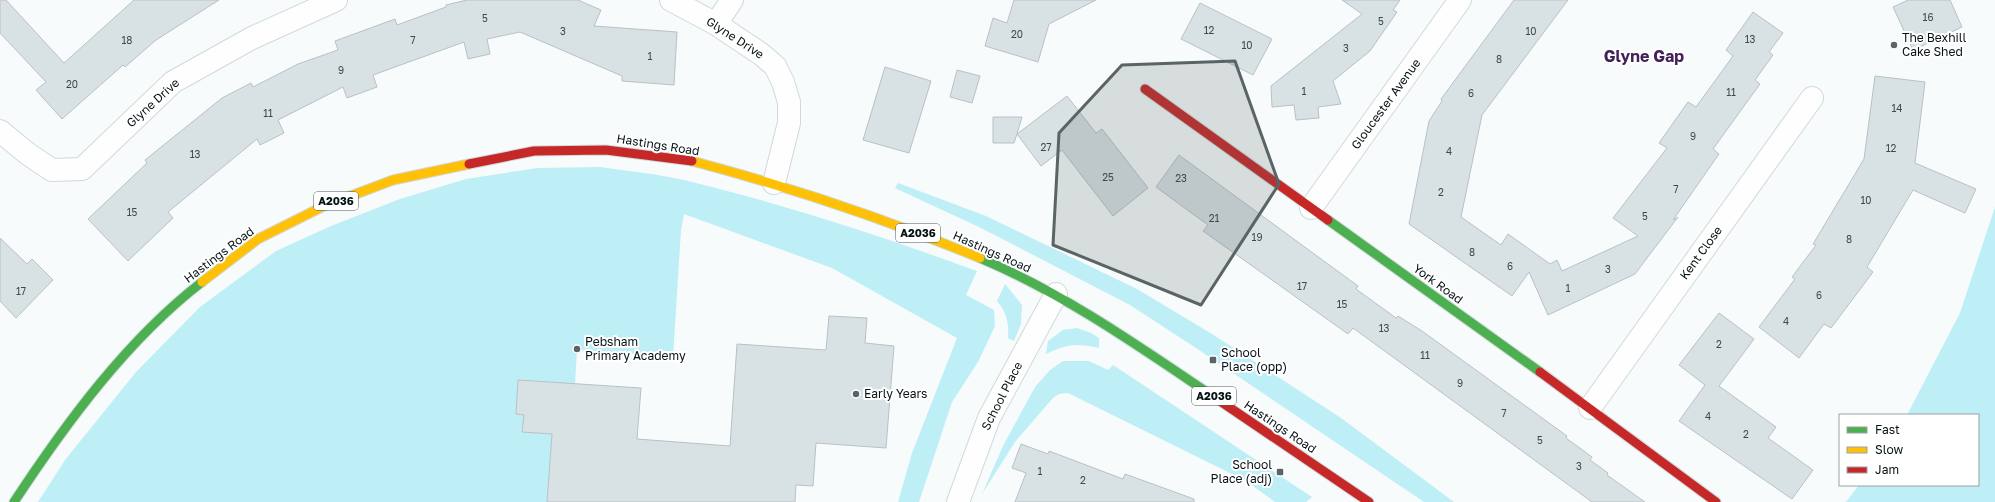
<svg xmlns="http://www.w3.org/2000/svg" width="1995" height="502" viewBox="0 0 1995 502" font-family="'Golos Text',sans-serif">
	<rect width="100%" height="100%" fill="#f7fbfb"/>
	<path fill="#beeef6" d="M600,167c28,4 57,7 84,13 99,24 197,56 293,91l-11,24 28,15 1,16 -17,36 -26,40 -33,100h-21l14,-49 45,-115 -125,-70 -148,-54 -3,16 -8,127 -96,-7 -2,34 -57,-4 -2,34 8,1 -2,17 30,2 -5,68h-509l27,-42 71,-88 64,-65 76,-56 55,-25 69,-27 66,-20 71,-11z
		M898,183l88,33 151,73 75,45 129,84 113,84h-30l-225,-152 -69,-45 -149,-77 -86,-40z
		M1995,207v295h-149l13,-17h119v-70h-71l53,-102z
		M1005,284l17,21 -1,19 -7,17 -6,-3c1,-15 -1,-25 -11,-37z
		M1077,328l14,5 8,5v10c-22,-5 -32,-4 -53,6l2,-13 15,-11z
		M1063,361h26l19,9 5,-5 199,132 -6,5h-31l-29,-21 -178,-88 -9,1 -6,4 -38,44 -33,52 21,-48 32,-59 15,-17z"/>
	<path fill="#d8e1e4" stroke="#bac1c4" d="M0,0h6l58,63 70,-63h85l-63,40 -31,27 -2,-2 -61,54 -26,-29 10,-8 -46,-49z
		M467,0h111l23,10 -7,16 83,6 -3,53 -52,-4v-5l-102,-44 -33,7 3,15 -22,5 -4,-17 -91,33 4,12 -30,11 -4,-11 -65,33 6,13 -24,12 -3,-6 -89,73 5,6 -45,43 -40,-42 59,-56 -2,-3 77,-62 29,-15 2,4 45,-23 40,-14 -3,-9 60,-22 2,6 49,-18v-2z
		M1014,0h82l-47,24 -11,38 -53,-16 8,-28 14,5z
		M1342,0h58l-7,10 4,2 -27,39 -37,30 8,23 -23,3 1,11 -23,2 -2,-15 -22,2 -1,-21 91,-72z
		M1514,0h54l-86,115 -21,102 40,28 7,-11 42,30 7,-4 5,11 76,-35 -25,-18 54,-70 -8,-5 29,-41 8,5 37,-51 -7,-6 27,-38 30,21 -14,19 4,3 -18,25 5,4 -47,65 6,5 -46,66 5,-3 -43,57 -87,41 -19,-43 -17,24 -103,-72 20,-103 13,-20 -1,-2z
		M1908,0h42l12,27 -49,23 -20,-43z
		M1200,3l72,36 -19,36 -72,-36z
		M885,67l46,14 -22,72 -46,-13z
		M957,70l23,6 -8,27 -22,-6z
		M1875,76l50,6 -10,81 61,26 -11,24 -52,-23 -46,77 6,5 -42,56 -7,-4 -25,34 -40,-31 36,-48 -3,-2 24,-32 -3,-1 51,-85z
		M1067,96l29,37 6,-4 46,59 -35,28 -51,-66 -21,16 -24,-32 -3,9h-21v-26h29l-5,17z
		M1179,155l179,131 -2,3 40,29 2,-2 24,15 145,105 -1,2 26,19 -2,3 18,13 -1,2 38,27h-53l-239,-174 -5,6 -145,-103 5,-6 -52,-38z
		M0,238l27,26 5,-5 21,21 -37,38 -16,-17z
		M1719,313l35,26 -35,47 57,41 -8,11 45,32 -21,29 -113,-78 26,-36 -26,-20z
		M829,316l38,2 -2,25 29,3 -8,102 -70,-5 -3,43 -17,-1 -1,17h-248l5,-68 -30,-2 2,-17 -8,-1 2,-34 123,8 -4,51 93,7 7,-102 89,6z
		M1021,444l27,10 1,-3 74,28 2,-5 69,25v3h-179l11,-29 -14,-5z"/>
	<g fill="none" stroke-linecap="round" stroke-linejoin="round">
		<g stroke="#d0d9db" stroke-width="24">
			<path id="street" d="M671,0l45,24 45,30 14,12 8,16 6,20v21l-15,60
				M716,24l16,-24
				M0,131l28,23 24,16 30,-1 91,-87 79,-44 84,-38
				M1311,208l149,-208
				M1590,408l222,-310
				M958,502l31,-84 67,-124"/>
		</g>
		<g stroke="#d0d9db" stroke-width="11">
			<path id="fast" d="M1328,220l212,152
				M980,258c85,36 160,89 237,141
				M14,502c52,-79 113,-162 188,-220"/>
		</g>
		<g stroke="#d0d9db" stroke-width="11">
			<path id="slow" d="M692,161c98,26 194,58 288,97
				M202,282l56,-43 66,-33 69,-26 76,-16"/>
		</g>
		<g stroke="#d0d9db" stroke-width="11">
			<path id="jam" d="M1145,89l183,131
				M469,164l65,-13 72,-1 86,11
				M1540,372l176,130
				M1217,399l152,103"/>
		</g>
		<use href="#street" stroke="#fefefe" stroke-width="22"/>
		<use href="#fast" stroke="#4caf50" stroke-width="9"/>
		<use href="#slow" stroke="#ffc107" stroke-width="9"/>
		<use href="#jam" stroke="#c62828" stroke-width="9"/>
	</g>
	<path fill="#5a6466" fill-opacity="0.2" stroke="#5a6466" stroke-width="3" stroke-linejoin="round" d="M1235,61l44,123 -78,121 -148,-60 6,-112 63,-68z"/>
	<g fill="#5a6466" stroke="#fff" stroke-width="1.5">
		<circle cx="1894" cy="45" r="4"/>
		<circle cx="577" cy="349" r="4"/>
		<rect x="1209" y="356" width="8" height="8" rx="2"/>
		<circle cx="856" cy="394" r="4"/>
		<rect x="1276" y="468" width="8" height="8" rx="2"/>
	</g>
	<g text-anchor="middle" stroke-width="4" stroke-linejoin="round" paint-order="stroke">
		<g font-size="10" fill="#3d494b">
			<text x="1928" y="21">16</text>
			<text x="485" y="22">5</text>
			<text x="1381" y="25">5</text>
			<text x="1209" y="34">12</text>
			<text x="563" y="35">3</text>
			<text x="1531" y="35">10</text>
			<text x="1017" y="38">20</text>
			<text x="1750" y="43">13</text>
			<text x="127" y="44">18</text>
			<text x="413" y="44">7</text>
			<text x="1247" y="49">10</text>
			<text x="1346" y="52">3</text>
			<text x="650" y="60">1</text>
			<text x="1499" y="63">8</text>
			<text x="341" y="74">9</text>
			<text x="72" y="88">20</text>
			<text x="1304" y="95">1</text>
			<text x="1731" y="96">11</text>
			<text x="1471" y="97">6</text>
			<text x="1897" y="112">14</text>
			<text x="268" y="117">11</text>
			<text x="1693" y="140">9</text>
			<text x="1046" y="151">27</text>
			<text x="1891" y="152">12</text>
			<text x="1449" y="155">4</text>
			<text x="195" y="158">13</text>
			<text x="1108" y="181">25</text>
			<text x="1181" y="182">23</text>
			<text x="1676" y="193">7</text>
			<text x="1441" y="196">2</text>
			<text x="1866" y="204">10</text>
			<text x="132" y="216">15</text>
			<text x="1645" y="220">5</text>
			<text x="1214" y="222">21</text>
			<text x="1257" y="241">19</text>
			<text x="1849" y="243">8</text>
			<text x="1472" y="256">8</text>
			<text x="1510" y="270">6</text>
			<text x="1608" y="273">3</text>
			<text x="1302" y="290">17</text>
			<text x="1568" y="292">1</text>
			<text x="21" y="295">17</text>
			<text x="1819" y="299">6</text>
			<text x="1342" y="308">15</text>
			<text x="1786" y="325">4</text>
			<text x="1384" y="332">13</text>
			<text x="1719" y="348">2</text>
			<text x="1425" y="359">11</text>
			<text x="1460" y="387">9</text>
			<text x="1504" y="417">7</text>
			<text x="1708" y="420">4</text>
			<text x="1746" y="438">2</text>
			<text x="1540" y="444">5</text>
			<text x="1579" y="470">3</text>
			<text x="1040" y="475">1</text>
			<text x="1083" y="484">2</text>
		</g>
		<g fill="#fff" stroke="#515a5b" stroke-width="1">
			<rect x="314" y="192" width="44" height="18" rx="3"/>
			<rect x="896" y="224" width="44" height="18" rx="3"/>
			<rect x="1192" y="387" width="44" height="18" rx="3"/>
		</g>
		<g font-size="11" font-weight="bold" fill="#061315">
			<text x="336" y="205">A2036</text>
			<text x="918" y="237">A2036</text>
			<text x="1214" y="400">A2036</text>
		</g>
		<g font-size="12" fill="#061315" stroke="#fff">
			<text transform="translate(735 38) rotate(33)" y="4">Glyne Drive</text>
			<text transform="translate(153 103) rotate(-42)" y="4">Glyne Drive</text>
			<text transform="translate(1386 104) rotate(-54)" y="4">Gloucester Avenue</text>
			<text transform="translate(658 145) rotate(9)" y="4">Hastings Road</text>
			<text transform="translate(992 252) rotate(24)" y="4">Hastings Road</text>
			<text transform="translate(1701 253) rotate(-54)" y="4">Kent Close</text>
			<text transform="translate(219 255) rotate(-37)" y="4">Hastings Road</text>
			<text transform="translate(1438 284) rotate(36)" y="4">York Road</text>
			<text transform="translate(1002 396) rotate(-63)" y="4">School Place</text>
			<text transform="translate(1280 427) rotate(34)" y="4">Hastings Road</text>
		</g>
		<g font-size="12" fill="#061315" stroke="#fff" text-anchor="start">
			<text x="1902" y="42">The Bexhill<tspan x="1902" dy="14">Cake Shed</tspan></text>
			<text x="585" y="346">Pebsham<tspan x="585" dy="14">Primary Academy</tspan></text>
			<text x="1221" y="357">School<tspan x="1221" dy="14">Place (opp)</tspan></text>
			<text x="864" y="398">Early Years</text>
			<text x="1272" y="469" text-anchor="end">School<tspan x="1272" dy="14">Place (adj)</tspan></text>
		</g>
		<g font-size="16" font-weight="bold" fill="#432159" stroke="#fff">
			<text x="1644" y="62">Glyne Gap</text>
		</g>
	</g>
	<rect x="1839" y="414" width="140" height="72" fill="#ffffff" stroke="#9ba1a1"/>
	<rect x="1847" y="427" width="20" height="6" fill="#4caf50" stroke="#9ba1a1"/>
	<text x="1875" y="434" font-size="12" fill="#061315">Fast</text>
	<rect x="1847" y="447" width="20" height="6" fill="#ffc107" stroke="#9ba1a1"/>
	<text x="1875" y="454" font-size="12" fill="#061315">Slow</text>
	<rect x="1847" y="467" width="20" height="6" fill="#c62828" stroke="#9ba1a1"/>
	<text x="1875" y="474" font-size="12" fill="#061315">Jam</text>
</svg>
